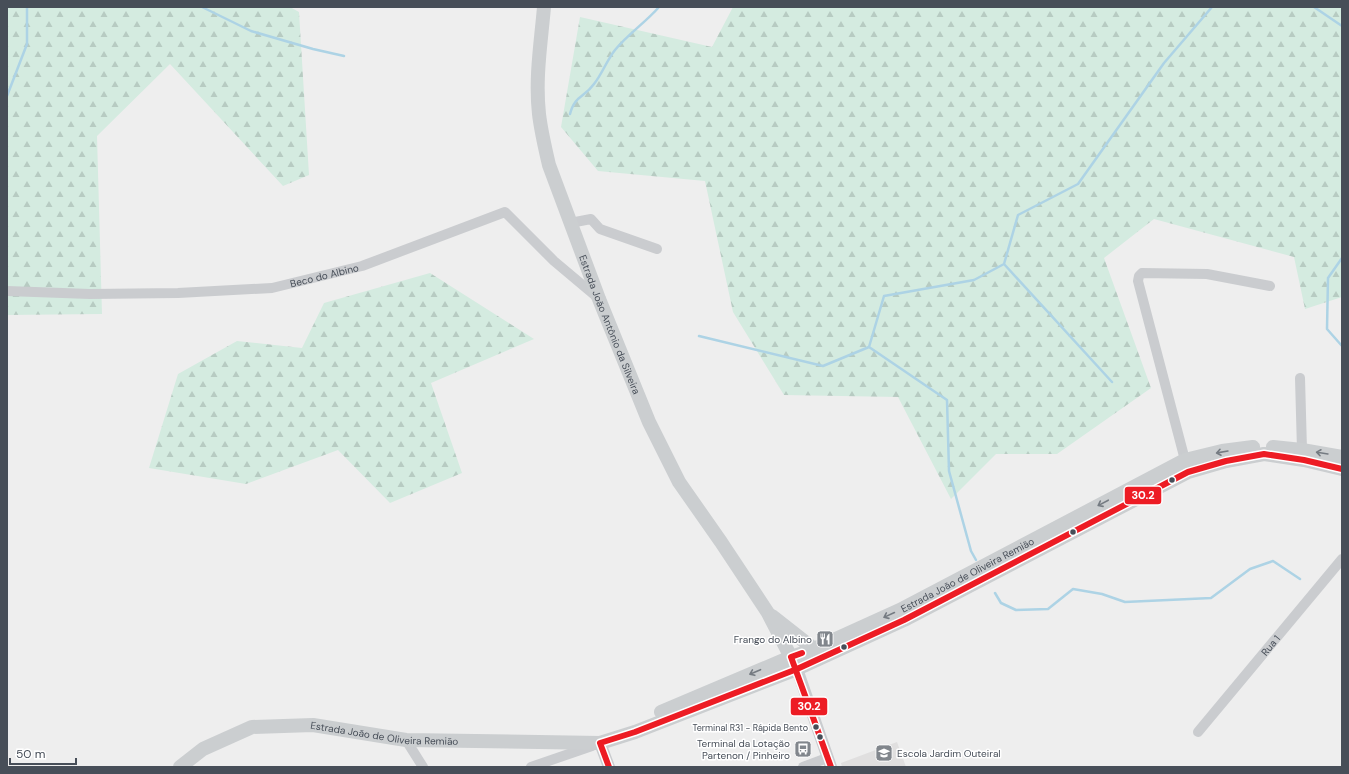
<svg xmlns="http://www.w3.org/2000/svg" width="1349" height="774" viewBox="0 0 1349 774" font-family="'DM Sans',sans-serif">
	<defs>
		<pattern id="forest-firs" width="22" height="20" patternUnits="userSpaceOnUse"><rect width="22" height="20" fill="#d4ebe0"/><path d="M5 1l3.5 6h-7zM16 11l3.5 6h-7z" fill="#b7cbc2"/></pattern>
	</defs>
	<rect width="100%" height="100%" fill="#eee"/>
	<path fill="#e0dfdf" d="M897,742l9,25h-64l-1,-4z"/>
	<path fill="url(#forest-firs)" d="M7,7h283l9,5 10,163 -26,11 -113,-122 -73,72 5,178 -95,1z
		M733,7h609v290l-37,12 -11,-52 -140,-38 -50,39 47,130 -94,66h-61l-45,45 -53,-102 -114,-2 -51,-83 -28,-131 -107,-10 -37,-44 19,-110 132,30z
		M430,273l104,66 -103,44 31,90 -72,30 -52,-53 -92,34 -97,-16 29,-94 59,-33 65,7 22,-45z"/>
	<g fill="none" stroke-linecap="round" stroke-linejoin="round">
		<path stroke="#add3e5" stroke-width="2.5" d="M202,7l49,24 62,18 31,7
			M1314,7l28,19
			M7,96l20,-52v-37
			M570,114c5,-19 14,-16 24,-30 8,-10 13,-24 21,-34 13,-16 30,-27 44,-43
			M1342,258l-14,20 -1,51 15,17
			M1004,264l108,118
			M699,336l124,30 46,-19 15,-51 90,-16 30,-16 14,-49 60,-31 86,-121 48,-56
			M869,347l78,53 2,71 22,80 5,9
			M995,593l6,10 15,7 32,-1 25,-20 29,5 23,8 86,-4 39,-29 23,-8 27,18"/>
		<g stroke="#cacccf" stroke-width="10">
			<path d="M570,223l21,-4 9,10 57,20"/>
			<path id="s1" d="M7,291l83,3 88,-1 94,-5 90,-22 143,-54 49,49 44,37"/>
			<path d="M1300,378l2,72"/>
			<path d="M1185,460l-47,-179 1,-5 3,-3 65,1 63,12"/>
			<path id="s2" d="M1198,732l144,-173"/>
			<path d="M406,740l17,27"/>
			<path d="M531,767l61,-21"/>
			<path d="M803,767l24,-9"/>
		</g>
		<path stroke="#cacccf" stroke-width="12" d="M797,669l34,98
			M600,743l9,24"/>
		<g stroke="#cbced0" stroke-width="14">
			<path id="s3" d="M544,7c-3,35 -9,71 -5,107 2,17 6,34 10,51l50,134 50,123 30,60 42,60 47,71 27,52"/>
			<path d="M1273,447l29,3 40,7"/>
			<path d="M772,616l42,33"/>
			<path id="s4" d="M661,712l130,-55 23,-8 86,-39 285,-150 37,-9 31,-4"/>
			<path id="s5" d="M180,767l23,-18 49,-22 61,-2 93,15 194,3 35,-11 162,-63 107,-49 284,-148 38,-11 38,-7 40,6 38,9"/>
		</g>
		<g stroke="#fff" stroke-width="9">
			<path id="bus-1" d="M802,653l-11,4 40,110
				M609,767l-9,-24 35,-11 162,-63 107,-49 284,-148 38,-11 38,-7 40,6 38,9"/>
		</g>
		<use href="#bus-1" stroke="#ed1c24" stroke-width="6"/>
	</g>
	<defs><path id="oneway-shaft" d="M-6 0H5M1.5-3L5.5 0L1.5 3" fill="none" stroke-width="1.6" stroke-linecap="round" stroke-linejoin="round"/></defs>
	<g stroke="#757b82">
		<use href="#oneway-shaft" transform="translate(1222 452) rotate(170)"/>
		<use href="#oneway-shaft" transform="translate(1322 453) rotate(-171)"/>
		<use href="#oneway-shaft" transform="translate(1103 503) rotate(152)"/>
		<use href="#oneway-shaft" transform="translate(889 615) rotate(155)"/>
		<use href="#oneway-shaft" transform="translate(755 672) rotate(157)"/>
	</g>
	<defs>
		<g id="restaurant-square" transform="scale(0.9)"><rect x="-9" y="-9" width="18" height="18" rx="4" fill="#81868c" stroke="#fff"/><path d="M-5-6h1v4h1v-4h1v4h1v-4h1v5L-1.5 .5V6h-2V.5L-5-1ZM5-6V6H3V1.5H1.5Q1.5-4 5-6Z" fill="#fff"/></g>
		<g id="bus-square" transform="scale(0.9)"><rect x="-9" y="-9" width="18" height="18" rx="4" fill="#81868c" stroke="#fff"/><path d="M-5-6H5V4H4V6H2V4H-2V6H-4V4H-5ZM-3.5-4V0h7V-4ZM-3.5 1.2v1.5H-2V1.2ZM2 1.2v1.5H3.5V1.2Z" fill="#fff"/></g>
		<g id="school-square" transform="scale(0.9)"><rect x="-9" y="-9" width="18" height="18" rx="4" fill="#81868c" stroke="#fff"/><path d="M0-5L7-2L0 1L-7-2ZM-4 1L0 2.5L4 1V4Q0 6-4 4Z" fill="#fff"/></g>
	</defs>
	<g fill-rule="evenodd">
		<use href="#restaurant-square" x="825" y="639"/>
		<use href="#bus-square" x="803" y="749"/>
		<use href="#school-square" x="884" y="753"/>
	</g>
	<g fill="#474e58" stroke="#fff" stroke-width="1.5">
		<circle cx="1172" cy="480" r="3.5"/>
		<circle cx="1073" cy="532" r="3.5"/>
		<circle cx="844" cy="647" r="3.5"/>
		<circle cx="816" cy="727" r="3.5"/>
		<circle cx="820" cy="737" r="3.5"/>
	</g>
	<g text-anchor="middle" stroke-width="3" stroke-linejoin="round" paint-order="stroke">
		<g font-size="9" fill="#474e58" stroke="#fff" text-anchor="end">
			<text x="808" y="731">Terminal R31 - Rápida Bento</text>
		</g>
		<g font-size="10" fill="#474e58" stroke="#fff">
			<text dy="4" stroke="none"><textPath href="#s1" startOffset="319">Beco do Albino</textPath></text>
			<text dy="4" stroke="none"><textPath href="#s3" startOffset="330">Estrada João Antônio da Silveira</textPath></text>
			<text dy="4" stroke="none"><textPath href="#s4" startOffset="336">Estrada João de Oliveira Remião</textPath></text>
			<text dy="4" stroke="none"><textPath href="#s2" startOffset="113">Rua 1</textPath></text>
			<text dy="4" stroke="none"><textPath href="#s5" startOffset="216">Estrada João de Oliveira Remião</textPath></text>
		</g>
		<g font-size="10" fill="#474e58" stroke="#fff" text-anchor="end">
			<text x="812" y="643">Frango do Albino</text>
			<text x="790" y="747">Terminal da Lotação<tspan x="790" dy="12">Partenon / Pinheiro</tspan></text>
			<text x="897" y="757" text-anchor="start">Escola Jardim Outeiral</text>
		</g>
	</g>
	<g stroke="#fff" stroke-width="1.5">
		<rect x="1124" y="486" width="38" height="19" rx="4" fill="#ed1c24"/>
		<rect x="790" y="697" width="38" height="19" rx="4" fill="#ed1c24"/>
	</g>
	<g font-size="11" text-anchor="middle" font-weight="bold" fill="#fff">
		<text x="1143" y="499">30.2</text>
		<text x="809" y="710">30.2</text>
	</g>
	<rect width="1349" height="774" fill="none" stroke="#474e58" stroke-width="16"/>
	<path d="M10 758v6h66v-6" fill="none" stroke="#474e58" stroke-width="2"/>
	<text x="16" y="758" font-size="12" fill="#474e58" stroke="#ffffff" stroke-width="3" paint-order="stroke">50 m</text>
</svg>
